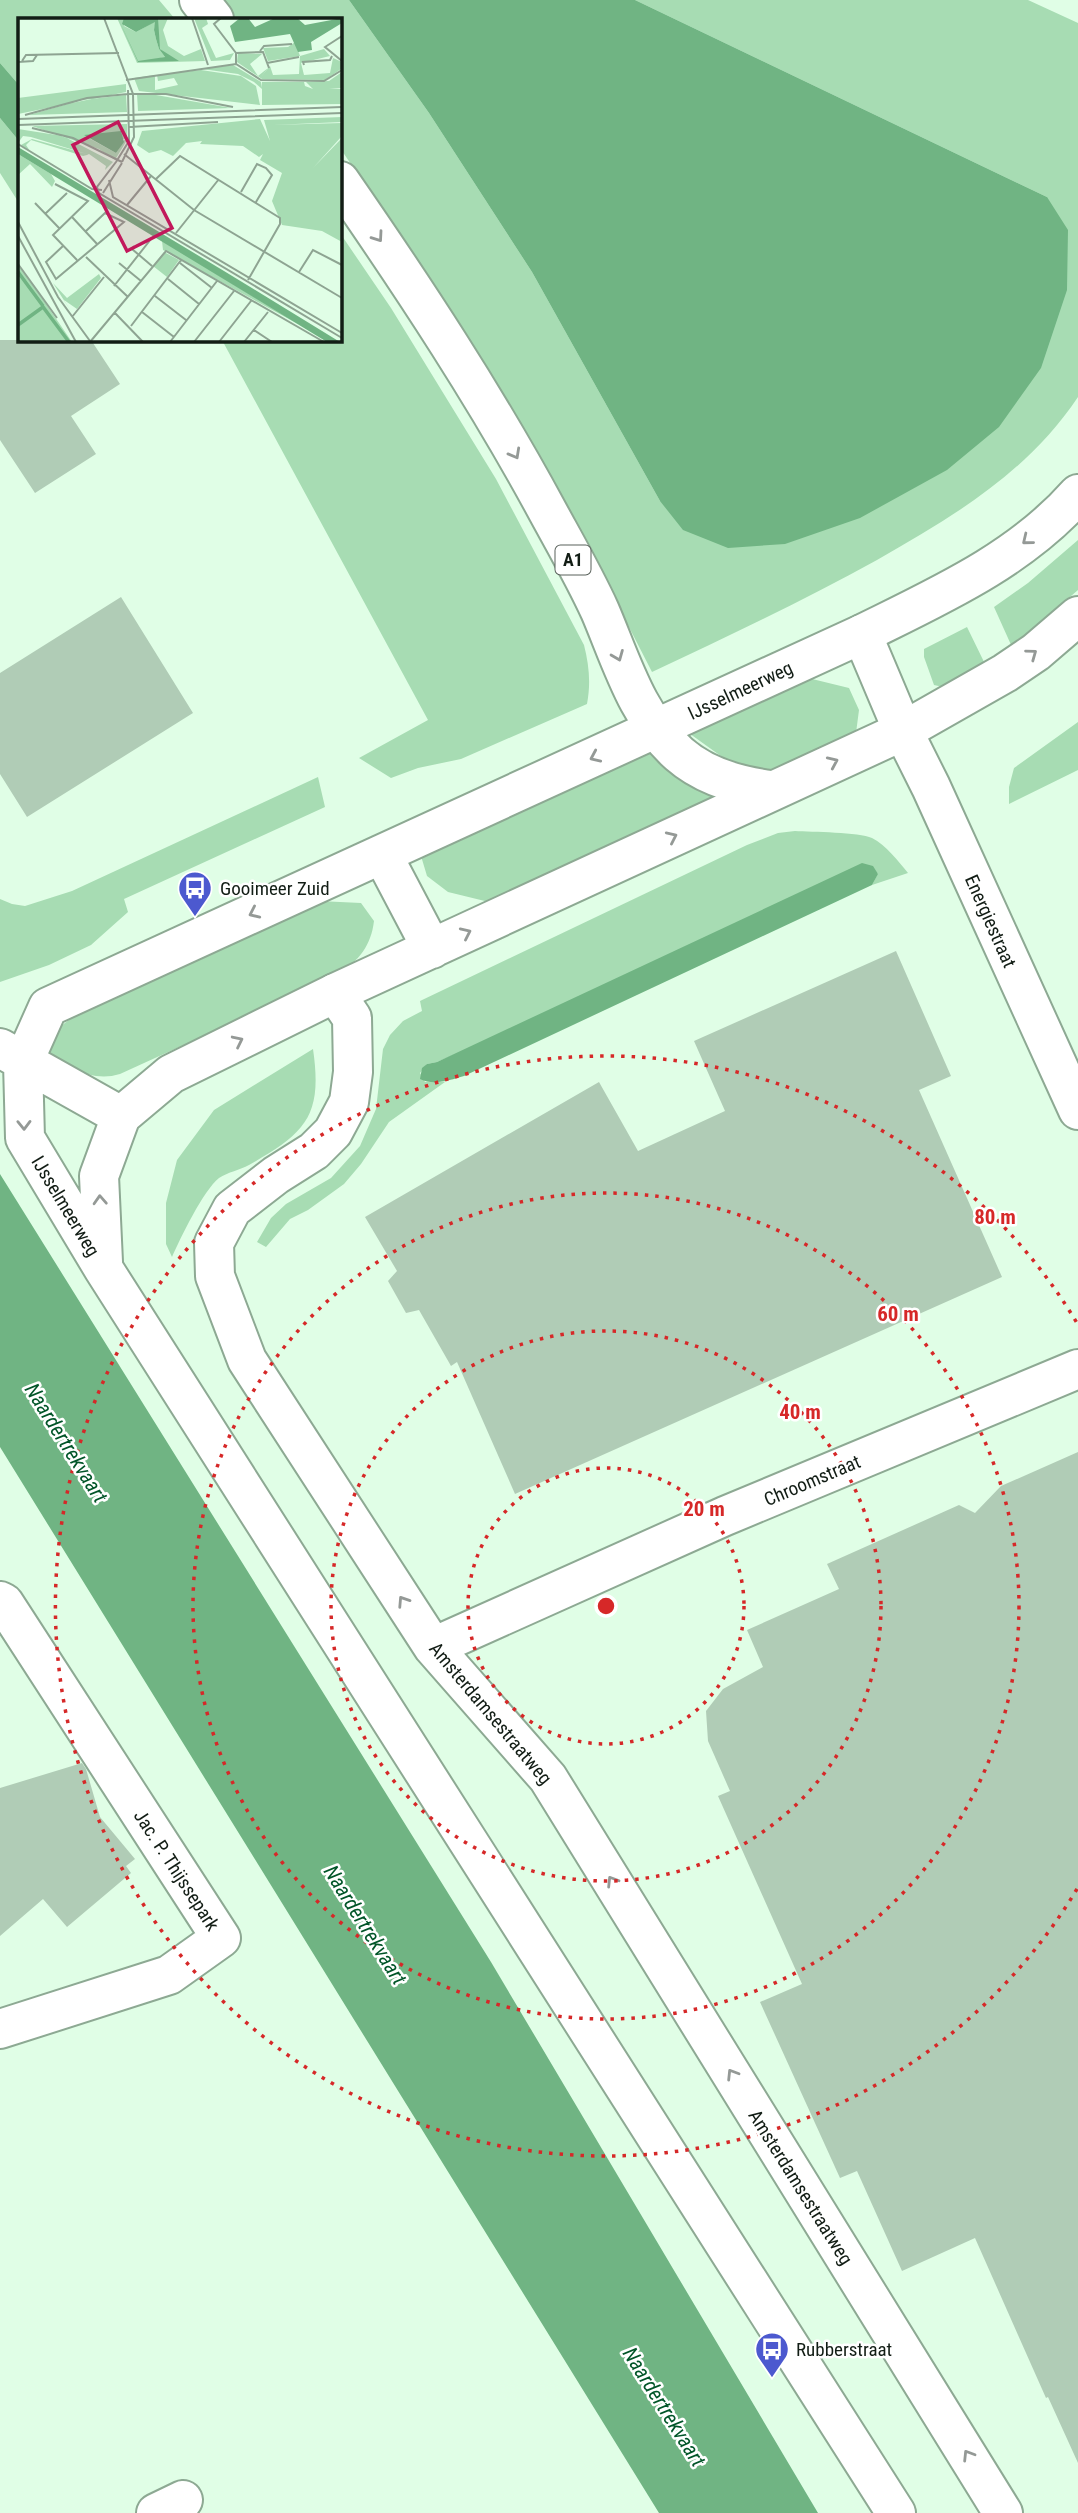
<svg xmlns="http://www.w3.org/2000/svg" width="1078" height="2513" viewBox="0 0 1078 2513" font-family="'Roboto Condensed',sans-serif">
	<rect width="100%" height="100%" fill="#e0fee6"/>
	<path fill="#a7dcb3" d="M0,0h159l16,19h-156v66l-19,-22z
		M218,0h131l80,113 103,159 128,229 387,-304 -412,-197h393l50,23v374c-51,76 -124,119 -201,163 -74,41 -149,76 -225,112l-42,-82 -124,-213 -29,-57 -117,-172v-129h-106z
		M0,118l19,23v62l-19,-30z
		M340,233l51,75 105,171 88,166c5,20 7,38 3,59l-126,55 -43,9 -27,10 -32,-20 69,-38 -206,-380h118z
		M1078,540v50l-66,57 -18,-40 34,-24z
		M967,627l19,39 -43,21 -9,-2 -10,-28v-8z
		M804,677l45,11 10,22 -3,23 -87,38 -44,-12 -39,-28z
		M1078,722v48l-69,34v-17l5,-19z
		M654,748l67,47 -228,108 -45,-11 -21,-16 -6,-20z
		M318,777l7,30 -201,92 4,13 -37,33 -42,20 -49,17v-83l12,5 13,2 47,-15z
		M795,831c17,1 64,1 77,7 14,7 26,23 36,35l-36,12 6,-12 -441,189 -10,2 -7,9 5,9h20l-56,40 -28,42 -17,20 -36,26 -18,9 -24,28 -9,-5 14,-24 15,-14 45,-26 29,-32 16,-37 7,-60 7,-14 13,-14 19,-10 -2,-10 327,-156 31,-12z
		M319,901l42,2 13,18c-3,25 -15,39 -35,53l-219,100c-29,9 -51,-8 -74,-23l15,-25 21,-16z
		M313,1049c10,68 -8,84 -64,116 -9,5 -21,7 -30,13 -16,13 -38,59 -47,79l-6,-13v-41l11,-43 37,-50z"/>
	<path fill="#70b483" d="M349,0h286l412,197 21,33 -1,60 -26,78 -42,59 -52,43 -87,48 -75,26 -57,4 -45,-18 -23,-29 -128,-229 -103,-159z
		M0,63l19,22v56l-19,-23z
		M862,863l11,3 5,8 -6,11 -408,191c-14,4 -30,10 -44,3l2,-11 5,-4 10,-2z
		M0,1174l491,788 327,551h-159l-659,-1066z"/>
	<path fill="#b0ccb6" d="M0,340h91l29,44 -49,32 25,38 -61,39 -35,-53z
		M121,597l72,116 -166,104 -27,-43v-101z
		M896,951l55,125 -32,14 83,187 -487,217 -58,-132 -6,4 -32,-56 -13,3 -18,-32 9,-10 -32,-54 234,-135 39,69 87,-40 -31,-70z
		M1078,1452v1011l-30,-66 -2,1 -71,-160 -73,33 -45,-100 -17,7 -80,-176 42,-18 -84,-188 12,-5 -22,-50 -2,-30 17,-22 40,-22 -16,-37 92,-41 -12,-25 132,-59 16,8 26,-27z
		M82,1763l4,6 14,48 35,42 -9,7 5,7 -64,54 -24,-28 -43,37v-148z"/>
	<g fill="none" stroke-linecap="round" stroke-linejoin="round">
		<g stroke="#8da993" stroke-width="42">
			<path id="street" d="M862,634l41,97 28,56 147,323
				M335,993l17,25 1,54 -4,30 -16,30 -19,19 -38,24 -44,34 -18,34 1,33 32,84 186,287 115,131 455,735
				M0,1601l4,2 217,335 -52,37 -169,54
				M433,1647l292,-131 353,-147
				M156,2513l27,-13"/>
		</g>
		<g stroke="#8da993" stroke-width="42">
			<path id="secondary" d="M382,854l50,95
				M0,1048l121,68
				M103,1262l-4,-86 22,-60 50,-42 164,-81 568,-262 102,-58 31,-21 42,-36
				M896,2513l-793,-1245 -78,-130 -2,-75 25,-56 814,-373c77,-38 158,-74 216,-140"/>
		</g>
		<g stroke="#8da993" stroke-width="42">
			<path id="highway" d="M199,0l15,19
				M340,181c74,107 146,216 208,331 18,33 37,66 52,99 21,49 37,106 79,143 25,22 60,32 92,36"/>
		</g>
		<use href="#street" stroke="#fff" stroke-width="38"/>
		<use href="#secondary" stroke="#fff" stroke-width="38"/>
		<use href="#highway" stroke="#fff" stroke-width="38"/>
	</g>
	<defs><path id="oneway-chevron" d="M-2-3.5L2.5 0L-2 3.5" fill="none" stroke-width="1.6" stroke-linecap="round" stroke-linejoin="round" transform="scale(1.75)"/></defs>
	<g stroke="#949996">
		<use href="#oneway-chevron" transform="translate(378 237) rotate(55)"/>
		<use href="#oneway-chevron" transform="translate(515 454) rotate(61)"/>
		<use href="#oneway-chevron" transform="translate(1027 540) rotate(141)"/>
		<use href="#oneway-chevron" transform="translate(1032 654) rotate(-36)"/>
		<use href="#oneway-chevron" transform="translate(618 656) rotate(68)"/>
		<use href="#oneway-chevron" transform="translate(595 757) rotate(156)"/>
		<use href="#oneway-chevron" transform="translate(833 762) rotate(-24)"/>
		<use href="#oneway-chevron" transform="translate(672 837) rotate(-25)"/>
		<use href="#oneway-chevron" transform="translate(254 913) rotate(155)"/>
		<use href="#oneway-chevron" transform="translate(466 933) rotate(-25)"/>
		<use href="#oneway-chevron" transform="translate(238 1041) rotate(-26)"/>
		<use href="#oneway-chevron" transform="translate(24 1125) rotate(89)"/>
		<use href="#oneway-chevron" transform="translate(100 1200) rotate(-93)"/>
		<use href="#oneway-chevron" transform="translate(403 1601) rotate(-123)"/>
		<use href="#oneway-chevron" transform="translate(612 1881) rotate(-122)"/>
		<use href="#oneway-chevron" transform="translate(732 2074) rotate(-122)"/>
		<use href="#oneway-chevron" transform="translate(968 2455) rotate(-122)"/>
	</g>
	<g fill="none" stroke="#d62828" stroke-width="3.5" stroke-dasharray="3.5 7">
		<circle cx="606" cy="1606" r="138"/>
		<circle cx="606" cy="1606" r="275"/>
		<circle cx="606" cy="1606" r="413"/>
		<path d="M1077 1889A550 550 0 1 1 1077 1323"/>
	</g>
	<defs>
		<g id="bus-pin" transform="scale(1.75)"><path d="M0 17L-7.5 6A9.5 9.5 0 1 1 7.5 6Z" fill="#4c59cf" stroke="#fff"/><path d="M-5-6H5V4H4V6H2V4H-2V6H-4V4H-5ZM-3.5-4V0h7V-4ZM-3.5 1.2v1.5H-2V1.2ZM2 1.2v1.5H3.5V1.2Z" fill="#fff"/></g>
	</defs>
	<g fill-rule="evenodd">
		<use href="#bus-pin" x="195" y="888"/>
		<use href="#bus-pin" x="772" y="2349"/>
	</g>
	<g text-anchor="middle" stroke-width="5" stroke-linejoin="round" paint-order="stroke">
		<rect fill="#fff" stroke="#59615b" stroke-width="2" x="555.5" y="545.5" width="35" height="29" rx="5"/>
		<g font-size="18" font-weight="bold" fill="#121d15">
			<text x="573" y="566">A1</text>
		</g>
		<g font-size="19" fill="#121d15" stroke="#fff">
			<text transform="translate(740 690) rotate(-25)" y="7">IJsselmeerweg</text>
			<text transform="translate(991 921) rotate(66)" y="7">Energiestraat</text>
			<text transform="translate(66 1206) rotate(59)" y="7">IJsselmeerweg</text>
			<text transform="translate(812 1480) rotate(-23)" y="7">Chroomstraat</text>
			<text transform="translate(491 1713) rotate(50)" y="7">Amsterdamsestraatweg</text>
			<text transform="translate(177 1870) rotate(57)" y="7">Jac. P. Thijssepark</text>
			<text transform="translate(801 2187) rotate(58)" y="7">Amsterdamsestraatweg</text>
		</g>
		<g font-size="19" fill="#121d15" stroke="#fff" text-anchor="start">
			<text x="220" y="895">Gooimeer Zuid</text>
			<text x="796" y="2356">Rubberstraat</text>
		</g>
		<g font-size="21" font-style="italic" fill="#015528" stroke="#fff">
			<text transform="translate(66 1443) rotate(58)" y="7">Naardertrekvaart</text>
			<text transform="translate(365 1925) rotate(58)" y="7">Naardertrekvaart</text>
			<text transform="translate(664 2407) rotate(58)" y="7">Naardertrekvaart</text>
		</g>
	</g>
	<g transform="translate(18 18)">
		<rect width="324" height="324" fill="#e0fee6"/>
		<path d="M99,0h7v8l12,6 20,-11 -2,9 2,9 3,10 6,8 -13,3 19,-1 -11,-10 -5,-18 3,-13h10l-5,12 5,16 16,10 17,-7 4,12 -68,2zM176,0h12l2,6 -6,4 14,30 18,-5 -4,7 -19,1zM277,24l5,14 24,-7 6,7 -29,7 3,12 26,-2 3,-15 9,4 -1,7 -16,11 -63,-1 -25,-17 1,-9 24,1 -12,10 8,12 10,-8 -7,9 9,-11 3,9 26,-1 1,-18 -32,5 -5,-13 25,-1zM215,47l28,17v6l1,-6h42l1,4 8,3 -7,-7 23,-1 13,-9v16l-13,1h13v15l-80,1v-16l-8,-7 -16,-8 -36,-5zM183,52l40,6 15,10 4,19 -121,-14 -5,-13 21,-3v15l23,-5 -4,-7 -16,3 -1,-6zM108,66v8l-108,22v-16zM119,76l19,1 75,13 -93,3zM108,77l1,17 -98,3 53,-15zM324,99v5l-70,3 70,-2v13l-29,32 29,-30v104l-20,-11 -40,-6 -10,-24 10,-28 -22,-13 3,-6 -4,3 -16,-11 -43,-2 2,-3 -16,2 -13,13 -12,-6 -12,3 -12,-8 5,-14 118,-12 10,22 -6,-21zM109,106v16l-12,20 -16,-11 -67,-23zM67,118l40,3 -9,14zM0,111l45,7 50,26 -8,8 1,-4 -17,-12 -2,1 -4,1 -52,-16 -5,5 4,6 -9,-6 11,-6 55,15 -56,-17 -8,-1 -5,7zM0,136l33,20 4,7 -3,6 -22,-23 -12,11zM144,223l6,3 130,80 -135,-74zM146,234l15,8 -12,17 -14,-11zM0,247l13,17 41,60h-54zM81,256l2,4 -24,31 -13,-9 8,13 -19,-30 14,15z" fill="#a7dcb3" fill-rule="evenodd"/>
		<path d="M100,0l20,43 27,-4 -6,-8 -3,-10 -2,-9 1,-8 -19,10 -14,-8 2,-6h34l2,31 19,12 -41,1zM222,0h8l7,9 20,-9h22l8,7 37,-7v5l-31,19 1,8 -14,2 -8,-18 -55,8 -5,-16zM103,113l3,11 -8,11 -32,-18zM0,129l206,124 116,71h-13l-309,-188z" fill="#70b483"/>
		<path fill="none" stroke="#70b483" stroke-width="3.5" d="M0,254l25,34M0,307l25,-18 26,35"/>
		<path fill="none" stroke="#8ea492" stroke-width="2" d="M86,0l29,76 1,43 -12,25M174,0l16,47M203,0l-7,6 22,29v11M324,18l-17,11 17,14M242,33l4,-5 28,-2M218,35l27,-1 6,16M4,43l4,-6 93,-2M0,44l15,-1 4,-6M249,45l32,-6M286,47l-1,-3 27,-2 2,-4M108,62l110,-16 25,16 63,1 18,-11M7,97l62,-17 41,-4h38l67,13M0,101l324,-12M0,107l324,-12M111,109l89,-5M14,110l41,10 49,24M0,126l74,45 10,1M106,136l70,56 148,88M98,144l-19,25 2,6 243,145M98,144l13,-21 -1,-51M138,161l24,-23 100,62v6l-32,56M91,162l4,17 229,136M37,166l33,17 -35,34 24,25M223,174l16,-28 9,4 6,7 -16,27M85,175l19,-30M17,185l25,26M109,187l24,-29M27,196l22,-21M54,199l26,28M0,204l40,75 32,44M158,215l43,-54M0,218l58,106M45,228l-17,16 10,17 68,-57 -19,-9 -19,18M116,228l-2,3 20,17M68,239l42,40M101,245l22,18M162,245l32,25M0,246l39,54M281,254l14,-22 29,15M150,261l31,25M96,268l37,-47M137,278l31,24M124,294l32,25M97,295l28,29M54,299l32,-40M113,308l50,-66M236,312l18,12M72,324l76,-91 158,91M152,324l47,-61M176,324l40,-51M201,324l32,-41M226,324l24,-30"/>
		<path fill="#c2185b" fill-opacity="0.15" stroke="#c2185b" stroke-width="3.5" d="M100,104l54,106 -45,23 -54,-106z"/>
		<rect width="324" height="324" fill="none" stroke="#121d15" stroke-width="3.5"/>
	</g>
	<circle cx="606" cy="1606" r="10" fill="#d62828" stroke="#fff" stroke-width="3.5"/>
	<g font-size="21" text-anchor="middle" font-weight="bold" fill="#d62828" stroke="#fff" stroke-width="5" stroke-linejoin="round" paint-order="stroke">
		<text x="995" y="1224">80 m</text>
		<text x="898" y="1321">60 m</text>
		<text x="800" y="1419">40 m</text>
		<text x="704" y="1516">20 m</text>
	</g>
</svg>
